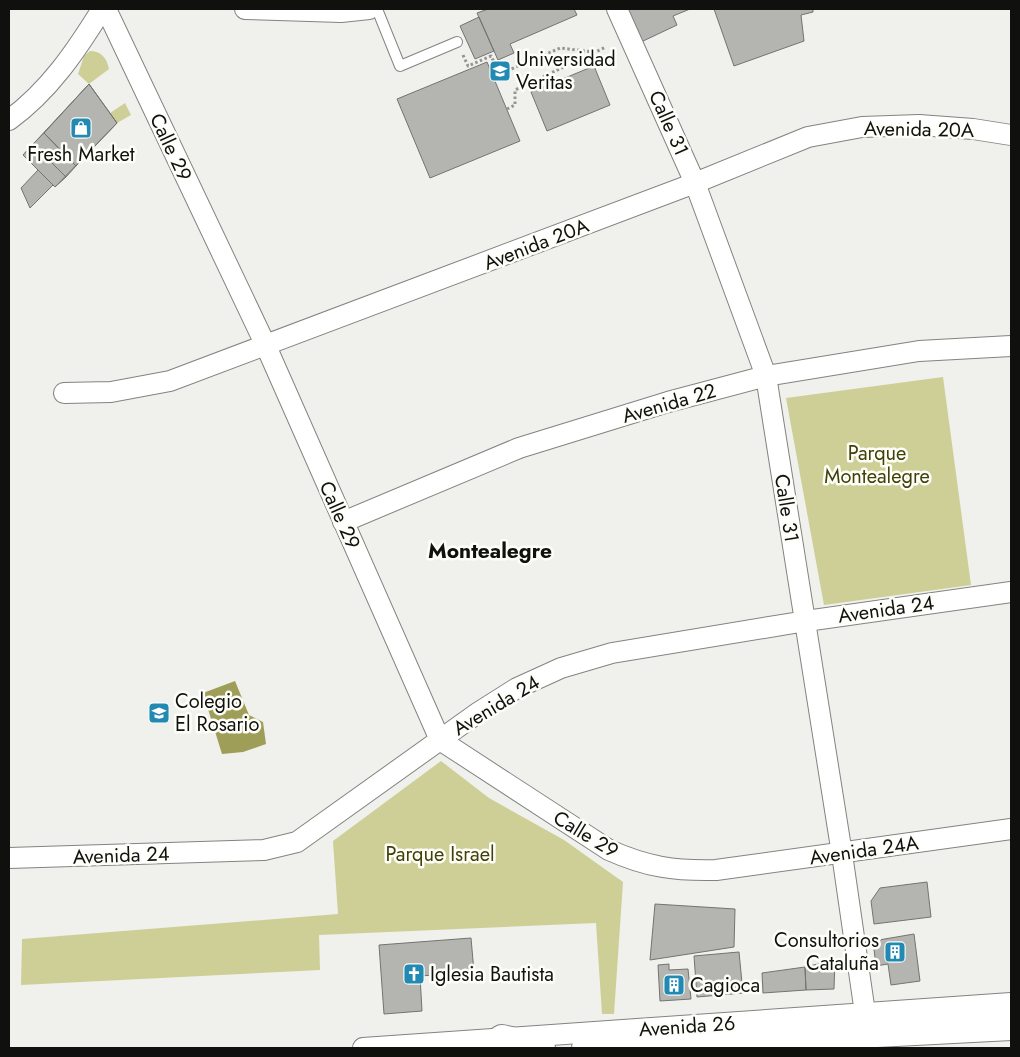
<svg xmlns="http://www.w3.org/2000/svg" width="1020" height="1057" viewBox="0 0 1020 1057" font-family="Jost,sans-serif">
	<rect width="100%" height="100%" fill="#f0f0ec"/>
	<path fill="#cecf96" d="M90,51c11,0 17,7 19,18l-20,15 -11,-10 6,-18z
		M125,103l6,12 -14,8 -7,-10z
		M943,377l28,208 -147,20 -38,-207z
		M441,761l48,37 75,42 59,42 -9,132h-12l-6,-91 -277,12 1,35 -299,15 1,-46 316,-25 -5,-73z"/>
	<path fill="#9e9e59" d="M235,681l14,34 14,7 3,22 -23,8 -21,2 -19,-61z"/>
	<path fill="#b4b4b0" stroke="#73736f" d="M488,9h86l3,6 -67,29 4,9 -16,7 -21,-47z
		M626,9h64l-17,7 4,9 -36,17z
		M714,9h99v3l-12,3 3,26 -70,25z
		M479,17l15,34 -19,8 -15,-33z
		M487,62l33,79 -90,37 -33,-79z
		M594,66l16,39 -63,26 -16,-39z
		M89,84l28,39 -41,43 -32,-33z
		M89,84l28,39 -62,64 -32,-32z
		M44,133l32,33 -10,11 -33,-33z
		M33,144l33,33 -11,10 -32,-32z
		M38,170l15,15 -23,23 -9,-20z
		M927,882l4,35 -57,7 -3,-23 9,-13z
		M655,904l80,5 -1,38 -84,13z
		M914,934l6,47 -29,4 -3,-21 -12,2 -3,-25z
		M471,938l3,34 -54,4 2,35 -38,3 -5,-69z
		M739,952l4,41 -46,4 -3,-41z
		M835,960l-1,29 -28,1 -1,-23z
		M669,964v6l19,-1 3,30 -31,2 -2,-36z
		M805,967l1,23 -43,3 -1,-20z"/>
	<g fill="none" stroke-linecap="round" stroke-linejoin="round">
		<g stroke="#838380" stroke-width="12">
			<path id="lane" d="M377,9l23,57 57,-24"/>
		</g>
		<g stroke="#838380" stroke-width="22">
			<path id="street" d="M106,9l160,337 174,394 169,110c38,17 65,21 107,20l295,-41
				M245,9l96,3 28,-3
				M617,9l78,174 71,193 76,478 23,159v20
				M9,120c40,-29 67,-69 93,-111
				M64,393l47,-1 59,-11 525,-198 113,-46 54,-10 57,-2 54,4 38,6
				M343,522l176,-74 149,-46 98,-26 153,-25 92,-5
				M9,858l255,-8 33,-8 182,-130 38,-24 44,-20 51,-15 194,-32 205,-29
				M363,1048l648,-45"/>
		</g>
		<g stroke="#838380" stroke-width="30">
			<path id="secondary" d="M502,1039l39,9
				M586,1048l425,-22"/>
		</g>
		<path stroke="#959592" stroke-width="3" stroke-dasharray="2.5 2.5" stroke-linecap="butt" d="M463,55l5,11 23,-10 9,18 60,-26 34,4
			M507,109l8,-4v-15l91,-43"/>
		<use href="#lane" stroke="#fff" stroke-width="10"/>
		<use href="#street" stroke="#fff" stroke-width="20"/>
		<use href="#secondary" stroke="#fff" stroke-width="28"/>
	</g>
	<defs>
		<g id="university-square" transform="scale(1.125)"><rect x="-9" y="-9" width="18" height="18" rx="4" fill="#2289b2" stroke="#fefef9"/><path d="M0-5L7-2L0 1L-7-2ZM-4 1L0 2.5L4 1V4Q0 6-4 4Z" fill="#fff"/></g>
		<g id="shop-square" transform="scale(1.125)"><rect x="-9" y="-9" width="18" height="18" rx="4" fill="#2289b2" stroke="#fefef9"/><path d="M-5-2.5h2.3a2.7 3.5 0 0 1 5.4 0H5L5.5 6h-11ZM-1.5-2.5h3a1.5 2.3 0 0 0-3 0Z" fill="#fff"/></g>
		<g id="school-square" transform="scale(1.125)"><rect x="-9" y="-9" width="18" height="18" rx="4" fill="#2289b2" stroke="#fefef9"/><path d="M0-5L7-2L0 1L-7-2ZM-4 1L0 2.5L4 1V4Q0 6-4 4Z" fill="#fff"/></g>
		<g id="building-square" transform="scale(1.125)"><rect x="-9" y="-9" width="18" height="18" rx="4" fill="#2289b2" stroke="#fefef9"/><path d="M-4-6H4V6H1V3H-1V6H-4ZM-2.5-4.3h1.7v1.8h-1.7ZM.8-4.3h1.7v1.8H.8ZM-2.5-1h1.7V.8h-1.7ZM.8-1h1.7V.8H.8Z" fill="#fff"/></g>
		<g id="church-square" transform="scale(1.125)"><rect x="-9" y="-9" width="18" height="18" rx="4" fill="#2289b2" stroke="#fefef9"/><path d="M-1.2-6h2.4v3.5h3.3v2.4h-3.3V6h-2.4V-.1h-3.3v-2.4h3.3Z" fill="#fff"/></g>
	</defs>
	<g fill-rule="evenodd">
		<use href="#university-square" x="500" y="71"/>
		<use href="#shop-square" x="81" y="128"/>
		<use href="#school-square" x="159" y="713"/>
		<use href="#building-square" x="895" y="952"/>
		<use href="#church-square" x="414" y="974"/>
		<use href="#building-square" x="674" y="985"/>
	</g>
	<g text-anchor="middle" stroke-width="5" stroke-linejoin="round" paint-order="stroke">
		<g font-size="20" fill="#10100f" stroke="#fefef9" text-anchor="start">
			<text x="516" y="66">Universidad<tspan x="516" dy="23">Veritas</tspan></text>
			<text x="81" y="161" text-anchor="middle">Fresh Market</text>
			<text x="175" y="708">Colegio<tspan x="175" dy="23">El Rosario</tspan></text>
			<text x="879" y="947" text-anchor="end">Consultorios<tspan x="879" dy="23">Cataluña</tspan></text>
			<text x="430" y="981">Iglesia Bautista</text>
			<text x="690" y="992">Cagioca</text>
		</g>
		<g font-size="20" fill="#10100f" stroke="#fefef9">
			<text transform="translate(669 123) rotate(66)" y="7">Calle 31</text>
			<text transform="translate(919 129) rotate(1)" y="7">Avenida 20A</text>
			<text transform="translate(171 147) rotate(65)" y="7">Calle 29</text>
			<text transform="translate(536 244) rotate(-21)" y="7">Avenida 20A</text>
			<text transform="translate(669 403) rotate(-16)" y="7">Avenida 22</text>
			<text transform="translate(787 508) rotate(81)" y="7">Calle 31</text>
			<text transform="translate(340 515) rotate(66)" y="7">Calle 29</text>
			<text transform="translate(886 609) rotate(-8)" y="7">Avenida 24</text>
			<text transform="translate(496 705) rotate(-31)" y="7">Avenida 24</text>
			<text transform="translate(586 834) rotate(31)" y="7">Calle 29</text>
			<text transform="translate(864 850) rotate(-8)" y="7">Avenida 24A</text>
			<text transform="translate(121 855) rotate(-2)" y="7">Avenida 24</text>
			<text transform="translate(687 1026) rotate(-4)" y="7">Avenida 26</text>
		</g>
		<g font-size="20" fill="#414008" stroke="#fefef9">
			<text x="877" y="460">Parque<tspan x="877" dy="23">Montealegre</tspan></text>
			<text x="440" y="861">Parque Israel</text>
		</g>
		<g font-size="21" font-weight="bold" fill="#10100f" stroke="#fefef9">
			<text x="490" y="558">Montealegre</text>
		</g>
	</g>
	<rect width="1020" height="1057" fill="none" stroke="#10100f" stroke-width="20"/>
</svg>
